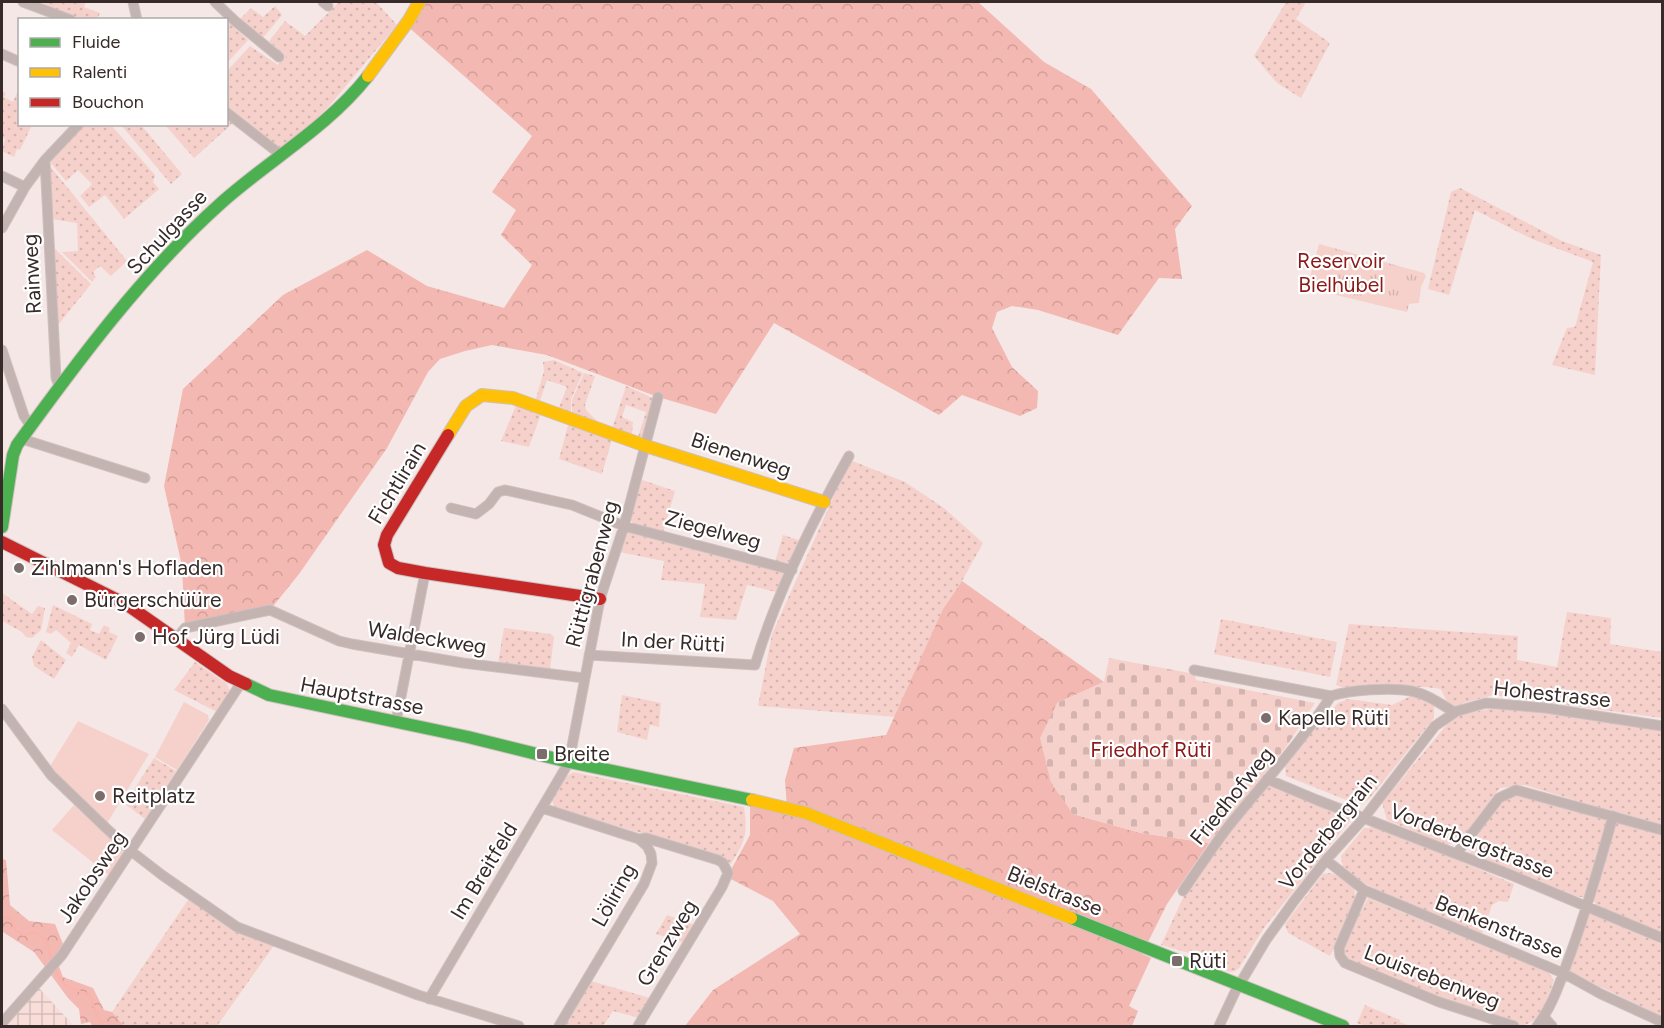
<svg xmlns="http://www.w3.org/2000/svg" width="1664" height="1028" viewBox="0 0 1664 1028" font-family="Figtree,sans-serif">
	<defs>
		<pattern id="industrial-grid" width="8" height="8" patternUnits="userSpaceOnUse" patternTransform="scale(1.5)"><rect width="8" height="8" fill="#f8ddd9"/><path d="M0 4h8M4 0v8" fill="none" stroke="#d5beba"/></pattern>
		<pattern id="grass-dots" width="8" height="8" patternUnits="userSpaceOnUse" patternTransform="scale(1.5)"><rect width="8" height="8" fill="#f6d1cc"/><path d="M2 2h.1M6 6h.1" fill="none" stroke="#d4b4af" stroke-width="1.8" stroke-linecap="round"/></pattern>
		<pattern id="forest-crowns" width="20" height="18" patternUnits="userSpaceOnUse" patternTransform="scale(1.5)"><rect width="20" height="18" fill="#f3b8b1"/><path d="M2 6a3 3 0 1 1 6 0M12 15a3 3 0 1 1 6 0" fill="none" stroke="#d19e98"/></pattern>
		<pattern id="cemetery-stones" width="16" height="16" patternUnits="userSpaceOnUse" patternTransform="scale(1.5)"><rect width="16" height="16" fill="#f6d1cc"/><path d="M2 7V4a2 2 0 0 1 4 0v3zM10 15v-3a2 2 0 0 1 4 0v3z" fill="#d4b4af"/></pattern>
		<pattern id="park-tufts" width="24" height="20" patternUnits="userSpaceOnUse" patternTransform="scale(1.5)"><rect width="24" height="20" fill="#f6d1cc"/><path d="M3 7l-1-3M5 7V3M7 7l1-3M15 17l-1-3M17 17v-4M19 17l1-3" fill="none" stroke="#d4b4af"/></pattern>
	</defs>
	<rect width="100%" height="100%" fill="#f5e7e5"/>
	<path fill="url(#industrial-grid)" d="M38,987l36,39h-72z"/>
	<path fill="url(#grass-dots)" d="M46,2h40l-2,5 16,6 -3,6h-16l-38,-15z
		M339,2h37l21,23 -67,80 -49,50 -54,-48v-36l23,-25 28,19 8,-8 -17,-16 16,-20 20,15z
		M1286,2h20l-10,17 34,24 -29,55 -24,-15 -23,-27z
		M275,6l7,9 -20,24 -23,-19 12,-12 12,9z
		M227,21l21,19 -21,23z
		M19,88l1,36 12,1 -12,25 -3,-1 -3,8 -12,-6 3,-12 -3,-2v-46l4,2 -2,4 9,5z
		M227,118l6,5 -39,35 -29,-33 61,-1z
		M83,125h28l44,50 -2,7 6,7 -35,30 -19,-24 -16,12 -9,-11 12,-12 -14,-14 -12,11 -17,-20z
		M121,125h20l41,49 -11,10z
		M50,166l77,95 -16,15 -11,-10 -7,6 3,5 -4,5 -30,-30 16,-1 -1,-28 -27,-4z
		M1460,188l102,53 39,14 -6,120 -43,-10 15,-37 8,-1 18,-65 -61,-23 -57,-29 -26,85 -21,-6 23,-97z
		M51,245l40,39 -33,41 -4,1z
		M554,360l29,13 -12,26v15l-13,-4 9,-23 -20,-7 -8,23 -4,-1 9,-31 -1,-9z
		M584,373l11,3 -10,29 1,5 13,13 -27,-9v-14z
		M626,386l27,12 -9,38 -5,2 -1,-1 8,-25 -20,-7 -4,12 11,5 -1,11 -3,2 -17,-6z
		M517,403l25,8 -13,36 -28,-6z
		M570,418l43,18 -11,38 -43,-15z
		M850,460l55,22 39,26 39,35 -21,38 -19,28 -47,108 -138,-11 14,-72z
		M642,480l33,11 -12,42 -29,-8 -4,-6z
		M628,532h7l143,38 5,3 1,5 -8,14 -29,-7 -11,35 -36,-3 5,-33 -44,-4 3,-19 -45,-9 4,-15z
		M783,535l19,6 -12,22 -15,-1z
		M2,593l30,21 6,-8 7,2 -4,22 -9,8 -6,-1 -4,-5 -20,-11z
		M53,605l39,19 -2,6 9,4 5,-9 6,3 -1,4 9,4 -12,24 -27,-15 -7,12 -6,-4 5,-10 -15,-13 -5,4 -5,-2z
		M1567,612l44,6 -1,26 52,8v66l-169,-23 -29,8 -8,4 -9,-5 -6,-13 -15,-2h-85l-5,-2 13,-61 169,12 -1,24 40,7z
		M1221,619l116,23 -7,35 -116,-23z
		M504,628l47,6 3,3 -4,32 -52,-6z
		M41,640l25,20 -12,19 -20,-13 -2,-9z
		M195,662l32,22 3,7 -13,21 -43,-22z
		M622,695l39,8 -2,24 -9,-2 -3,15 -30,-8z
		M1411,696l23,9v13l-65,81 -10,6 -73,-29 -1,-10 35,-45 18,-18 10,-4 44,6z
		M1488,709l43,1 131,19v98l-137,-42 -25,3 -40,53 -13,4 -60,-25 -5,-17 71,-86z
		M154,758l22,13 -31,48 -20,-15z
		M573,772l171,35c4,27 1,34 -13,57l-8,-7 -168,-49 -3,-7 14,-24z
		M1268,783l84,35 -88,110 -25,40 -4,3 -6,1 -30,-16 -38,-11 22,-47 39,-56z
		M1513,795h9l88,24 -25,78h-6l-108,-43 -4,-9 35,-44z
		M1616,822l46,12v100l-65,-28 -5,-8z
		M1379,827l135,57 -6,18 -9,-1 -7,4 -10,29c-47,-19 -98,-35 -139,-65l-2,-13 23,-28z
		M1330,873c39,12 25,31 11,58 -5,8 -6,17 -11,25l-42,-23 -3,-9 38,-50z
		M190,897l85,47 -58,82h-93l-12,-14z
		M1368,898l180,74 6,8c-8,20 -10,41 -33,46l-74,-24 -96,-39 -7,-12 1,-9z
		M1589,913l73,31v72l-95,-45z
		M667,915l28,10 -10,18 -29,-9z
		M591,981l59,17 -10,20 -27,-7 -10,15h-39z
		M1365,1005l35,15v2l10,4h-44l-9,-3z"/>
	<path fill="url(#forest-crowns)" d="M421,2h557l66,60 47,27 101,117 -17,23 7,50 -23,-1 -41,57 -80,-25 -26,-4 -15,6 -5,16 20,39 26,24 -1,17 -17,8 -58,-21 -23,20 -165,-92 -58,91 -58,-17 -111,-42 -55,-10 -27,6 -25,8 -12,13 -41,76 -88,126 -29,36 -85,18 -3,-62 -18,-80 19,-97 100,-94 84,-45 60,36 77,22 28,-43 -31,-30 15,-25 -24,-18 40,-56 -127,-112z
		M962,581l142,101 -47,21 16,111 68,19 68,10 -42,61 -25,50 9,4 -22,48 9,5 -6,15h-447l28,-36 87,-56 -27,-33 -46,-24 23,-42v-36l37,9 -2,-28 9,-32 92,-13 57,-126z
		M2,859l4,1 4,45 19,16 26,3 8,20 -5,20 5,13 30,11 11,22 8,2 12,14h-32l-2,-4 -9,2 -2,-15 -11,-11 -34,-46 -31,-20z"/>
	<path fill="url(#cemetery-stones)" d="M1109,658l86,16 1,6 119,23 -29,44 -77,96 -68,-10 -68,-19 -22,-31 -11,-45 17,-35 47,-21z"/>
	<path fill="url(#park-tufts)" d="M1319,244l105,29 2,3 -5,11 -2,16 -10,1 -2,8 -100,-24z"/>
	<path fill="#f6d1cc" d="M184,702l24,13 1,5 -32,50 -22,-13z
		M78,721l71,33 -43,71 -57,-57z
		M74,805l51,48 -15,23 -58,-46z"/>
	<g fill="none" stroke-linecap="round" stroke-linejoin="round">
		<path stroke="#fbb2aa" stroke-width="2" d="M2,917l9,1 4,12 8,5 13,-3 9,7 8,23
			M55,968c6,19 16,21 34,26l13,32"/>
		<g stroke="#cdc2c1" stroke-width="11">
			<path id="street" d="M23,2l48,18
				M133,2l4,18
				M215,2l20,19 44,36
				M323,2l5,4
				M2,54l18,8
				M226,112l55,43
				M45,160l11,218 3,7
				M2,176l23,11
				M2,228l23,-41 20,-27 34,-36
				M2,350l22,66 6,9
				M22,439l123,39
				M451,508l25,6 13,-10 9,-12 7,-2 67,15 52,21 168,44
				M176,639l9,-11 85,-18 69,31 13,3 111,19 121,15
				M589,655l166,10c21,-70 58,-145 94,-209
				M1194,670l137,26c19,-6 60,-9 80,-5 16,3 30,13 43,21l32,-9 60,5 116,18
				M2,709l49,66 55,53 25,23 31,24 75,52 181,68 101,31
				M396,722l29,-149
				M1267,779l50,21 194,75 151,63
				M542,808l97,31 8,7 4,8 1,9 -8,21 -85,142
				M1457,853l42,-55 17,-8 146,40
				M1326,860l38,30 199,83 38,21 61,28
				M1364,890l-25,58 1,8 5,7 94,39 75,24
				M1183,891c15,-22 29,-43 45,-64 35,-44 73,-84 103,-131
				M429,999l140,-237 31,-163 24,-73 34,-129
				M1544,1017l8,9
				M2,1023l60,-68 179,-272
				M638,1026l84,-139 6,-14 -5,-10 -5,-3 -72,-22 -6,1
				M1219,1026l16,-34 31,-52 28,-39 32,-41 38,-42 71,-92 22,-15
				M1537,1026c16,-20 24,-47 33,-71 17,-46 30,-92 43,-139"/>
		</g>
		<g stroke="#cdc2c1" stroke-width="14">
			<path id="fast" d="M2,527l11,-72 4,-10c60,-83 126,-172 203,-241 49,-44 107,-76 148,-128
				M246,684l23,11 199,42 101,25 183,38
				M1071,918l272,108"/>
		</g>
		<g stroke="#cdc2c1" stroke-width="14">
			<path id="slow" d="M368,76l41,-56 10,-18
				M448,435l18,-29 16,-11 31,3 133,48 178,56
				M752,800l54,13 265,105"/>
		</g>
		<g stroke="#cdc2c1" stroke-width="14">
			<path id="jam" d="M448,435l-61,100 -3,10 5,18 9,5 27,5 175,26
				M2,542l124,62 103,72 17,8"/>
		</g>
		<use href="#street" stroke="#c3b3b1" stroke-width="9"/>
		<use href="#fast" stroke="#4caf50" stroke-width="12"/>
		<use href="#slow" stroke="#ffc107" stroke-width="12"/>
		<use href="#jam" stroke="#c62828" stroke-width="12"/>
	</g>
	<g fill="#7a6d6b" stroke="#fff" stroke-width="2">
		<circle cx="19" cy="568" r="6"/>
		<circle cx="72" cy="600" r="6"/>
		<circle cx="140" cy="637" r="6"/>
		<circle cx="1266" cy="718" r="6"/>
		<rect x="536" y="748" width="12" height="12" rx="3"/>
		<circle cx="100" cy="796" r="6"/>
		<rect x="1171" y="955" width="12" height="12" rx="3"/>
	</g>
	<g text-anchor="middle" stroke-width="4.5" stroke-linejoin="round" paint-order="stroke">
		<g font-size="21" fill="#372b2a" stroke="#fff">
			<text transform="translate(167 232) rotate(-47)" y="7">Schulgasse</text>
			<text transform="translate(32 274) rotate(-93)" y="7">Rainweg</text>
			<text transform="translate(741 455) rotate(18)" y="7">Bienenweg</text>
			<text transform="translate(397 483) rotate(-59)" y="7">Fichtlirain</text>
			<text transform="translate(713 530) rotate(15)" y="7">Ziegelweg</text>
			<text transform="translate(592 574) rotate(-75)" y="7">Rüttigrabenweg</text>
			<text transform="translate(427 638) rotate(9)" y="7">Waldeckweg</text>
			<text transform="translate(673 642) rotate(3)" y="7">In der Rütti</text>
			<text transform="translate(1552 694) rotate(6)" y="7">Hohestrasse</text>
			<text transform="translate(362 696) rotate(11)" y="7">Hauptstrasse</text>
			<text transform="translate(1232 796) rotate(-51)" y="7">Friedhofweg</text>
			<text transform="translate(1328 832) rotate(-51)" y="7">Vorderbergrain</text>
			<text transform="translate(1472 841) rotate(21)" y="7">Vorderbergstrasse</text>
			<text transform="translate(484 871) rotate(-59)" y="7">Im Breitfeld</text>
			<text transform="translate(92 877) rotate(-56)" y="7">Jakobsweg</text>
			<text transform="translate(1055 891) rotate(22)" y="7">Bielstrasse</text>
			<text transform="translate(614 895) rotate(-61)" y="7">Löliring</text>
			<text transform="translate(1499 927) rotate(22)" y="7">Benkenstrasse</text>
			<text transform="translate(667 943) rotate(-59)" y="7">Grenzweg</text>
			<text transform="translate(1432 977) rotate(21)" y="7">Louisrebenweg</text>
		</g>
		<g font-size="21" fill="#8a1918" stroke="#fff">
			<text x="1341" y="268">Reservoir<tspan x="1341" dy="24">Bielhübel</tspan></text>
			<text x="1151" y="757">Friedhof Rüti</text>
		</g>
		<g font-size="21" fill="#372b2a" stroke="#fff" text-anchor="start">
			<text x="31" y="575">Zihlmann's Hofladen</text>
			<text x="84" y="607">Bürgerschüüre</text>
			<text x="152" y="644">Hof Jürg Lüdi</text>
			<text x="1278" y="725">Kapelle Rüti</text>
			<text x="554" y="761">Breite</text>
			<text x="112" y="803">Reitplatz</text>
			<text x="1189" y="968">Rüti</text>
		</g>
	</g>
	<rect width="1664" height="1028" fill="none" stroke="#372b2a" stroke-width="6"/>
	<rect x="18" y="18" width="210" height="108" fill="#ffffff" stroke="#afaaaa" stroke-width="1.5"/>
	<rect x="30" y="38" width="30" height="9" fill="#4caf50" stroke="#afaaaa" stroke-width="1.5"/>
	<text x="72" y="48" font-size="18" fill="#372b2a">Fluide</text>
	<rect x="30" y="68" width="30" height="9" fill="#ffc107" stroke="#afaaaa" stroke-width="1.5"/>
	<text x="72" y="78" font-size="18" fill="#372b2a">Ralenti</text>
	<rect x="30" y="98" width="30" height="9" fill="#c62828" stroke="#afaaaa" stroke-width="1.5"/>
	<text x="72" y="108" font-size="18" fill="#372b2a">Bouchon</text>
</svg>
